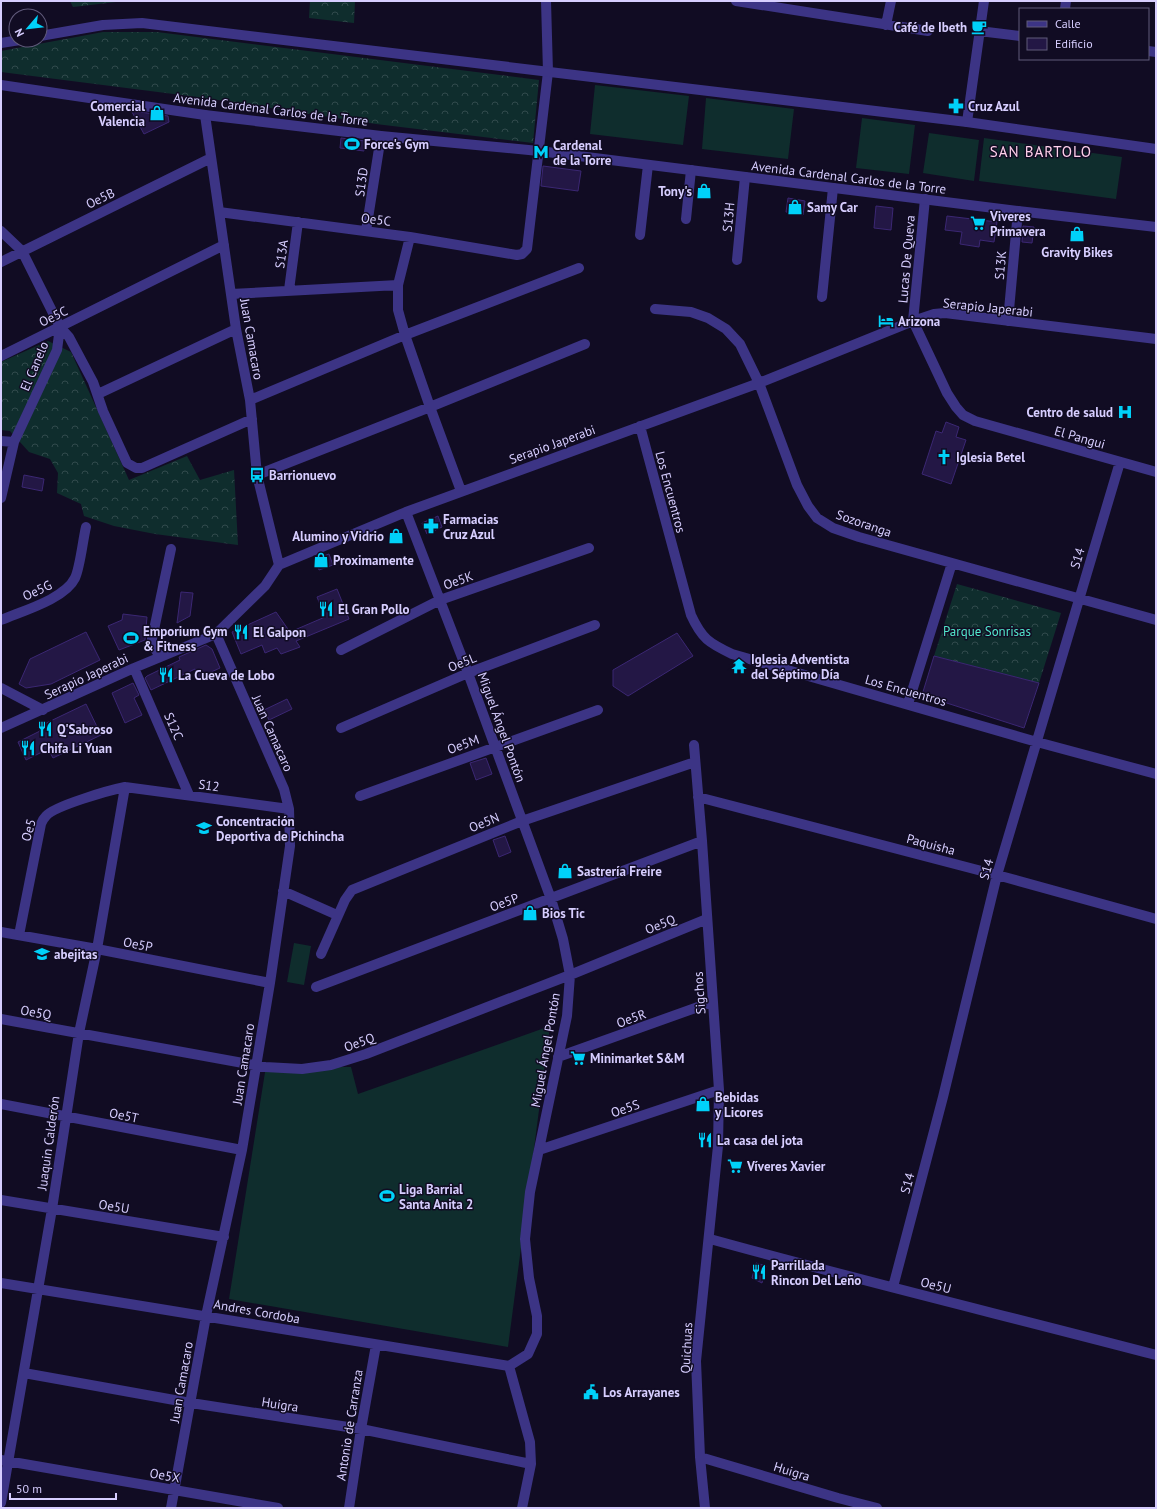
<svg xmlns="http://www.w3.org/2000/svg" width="1157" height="1509" viewBox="0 0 1157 1509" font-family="'PT Sans',sans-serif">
	<defs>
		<pattern id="forest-crowns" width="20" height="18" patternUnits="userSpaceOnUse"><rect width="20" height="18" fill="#0f2d2d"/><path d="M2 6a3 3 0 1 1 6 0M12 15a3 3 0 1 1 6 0" fill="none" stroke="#314a4c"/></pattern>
	</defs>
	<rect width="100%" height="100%" fill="#110c23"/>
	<path fill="#0f2d2d" d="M595,85l94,11 -6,49 -93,-11z
		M706,98l88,11 -6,50 -86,-10z
		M862,118l53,7 -6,49 -53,-6z
		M929,133l50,7 -5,41 -51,-8z
		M984,138l138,19 -6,42 -137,-18z
		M294,943l17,3 -7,39 -17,-3z
		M550,1026l-42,321 -279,-48 37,-233 85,1 7,27z"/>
	<path fill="url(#forest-crowns)" d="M70,1h75l-29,1 -43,5z
		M310,1h45l-1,22 -45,-5z
		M103,32h54l382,48 -6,63 -157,-19 -171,-26 -204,-26v-21z
		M48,341l23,11 58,128 58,-24 13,24 34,-10 4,75 -83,-11 -41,-8 -30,-10 -3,-12 -24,-11 1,-20 -8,-14 -21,-7 -19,-21 -9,-1v-68z
		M957,584l104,29 -22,70 -105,-27z"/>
	<path fill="#231745" stroke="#3b2773" d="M133,111l35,5 1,6 -25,12 -12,-22z
		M341,138l24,3 -1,10 -24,-3z
		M543,166l38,5 -3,20 -37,-5z
		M788,198l17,3 -2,14 -17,-3z
		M876,206l17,2 -2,22 -17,-2z
		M947,216l50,6 -3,20 -14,-2 -1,7 -19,-3 2,-12 -17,-2z
		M1023,226l11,1 -2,16 -10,-1z
		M946,422l13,5 -3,10 10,3 -15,44 -29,-10 14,-43 6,2z
		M24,475l20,4 -2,12 -20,-4z
		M438,516l4,11 -15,7 -5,-11z
		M329,554l4,11 -14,5 -4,-11z
		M337,589l12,30 -53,22 4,6 -19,7 -4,-6 -12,5 -3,-8 -21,9 -9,-22 44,-20 14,20 35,-15 -8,-20z
		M181,592l12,1 -3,23 -13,7z
		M123,614l24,3 -2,23 -26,10 -11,-24 14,-6z
		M86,632l14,28 -49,24 -25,4 -7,-4 11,-25z
		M677,633l16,23 -65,40 -15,-10v-16z
		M206,645l6,4 8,19 -22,10 -3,-9 -44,21 -6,-12 2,-2 33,-16 -1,-3z
		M934,656l105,27 -15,45 -102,-33z
		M133,683l6,12 -5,3 8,17 -17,8 -13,-30z
		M287,699l5,10 -23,11 -5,-10z
		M86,704l15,31 -48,23 -5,-9 -22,11 -8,-18 22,-11 -2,-4z
		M486,758l6,16 -16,6 -6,-17z
		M505,836l6,16 -12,5 -6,-17z
		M756,1263l10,3 -4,17 -10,-5z"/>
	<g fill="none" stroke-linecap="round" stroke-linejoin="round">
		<path stroke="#3c3485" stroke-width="10" d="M736,1l192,30
			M1065,9l1,-8
			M886,25l5,-24
			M979,31l41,5
			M1148,51l8,1
			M205,115l31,214 14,71 7,75 22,90
			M967,122l17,-121
			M925,199l-12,122 34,72 9,14 7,8 12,6 181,51
			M219,212l191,25 107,18 5,-1 5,-5 21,-177 -2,-71
			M686,219l5,-49
			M1,231l21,20 38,76 -3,23 -43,92 -13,56
			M366,231l15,-95
			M640,235l8,-70
			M410,237l-12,48v25l7,25 25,72 31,84
			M737,260l8,-83
			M1,262l210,-104
			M289,290l9,-68
			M231,294l167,-9
			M822,297l11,-109
			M655,309l36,3 17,6 18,11 14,15 19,39 38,102 11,21 9,12 16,10 26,9 297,83
			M1008,321l10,-110
			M60,327l9,10 24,45 10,29 24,52 9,5h6l110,-49
			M1,356l223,-111
			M98,394l138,-65
			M250,400l155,-65 174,-67
			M640,426l51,189c11,24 18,28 41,39l305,88 119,32
			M1,441l13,1
			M257,475l173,-68 155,-63
			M406,512l62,161 83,226 12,40 7,36 -3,41 -37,176 -5,47 4,39 8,38v18l-9,20 -19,12
			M1,620c21,-9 64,-21 74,-42 5,-10 8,-39 11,-51
			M341,650l99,-50 149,-52
			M160,657l-8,-13v-5l19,-90
			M134,668l55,127
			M1,688l42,22
			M908,704l44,-141
			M1,728l133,-60 82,-34 49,-48 14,-21 127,-53 353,-129 154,-62 21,-7 11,-1 211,26
			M341,728l127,-55 127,-48
			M694,745l8,96 17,249 -1,56 -22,215 4,96 5,51
			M360,796l238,-86
			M698,797l299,78 159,44
			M283,891l54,24
			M1,932l96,17 173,34
			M19,935l22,-111c1,-3 3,-6 5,-8 8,-10 64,-26 79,-29l164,22
			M321,954l24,-54 7,-10 170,-69 173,-59
			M316,987l386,-146
			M1,1019l264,48 37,2 29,-4 35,-11 204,-79 137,-56
			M558,1057l154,-55
			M1,1104l241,46
			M539,1150l180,-60
			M1,1200l223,37
			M710,1239c148,41 297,77 446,116
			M1,1283l508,83
			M893,1287l50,-190 54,-222 123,-413
			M509,1366l21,76 1,22 -9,44
			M24,1373l167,30 170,26 170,35
			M700,1457l138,41 39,10
			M1,1460l277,48
			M1,1503l51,-294 27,-176 18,-84 28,-162
			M171,1508l35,-192 36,-166 28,-167 20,-137 -1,-37 -5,-20 -68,-155
			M349,1508l12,-79 15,-84"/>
		<path stroke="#3c3485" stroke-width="10" d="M40,36l63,-11 39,-2 825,99 189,27
			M1,43l19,-3
			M1,85l204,30 176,21 158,15 479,60 138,16"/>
	</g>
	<defs>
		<g id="cafe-bare" transform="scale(1.2)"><path d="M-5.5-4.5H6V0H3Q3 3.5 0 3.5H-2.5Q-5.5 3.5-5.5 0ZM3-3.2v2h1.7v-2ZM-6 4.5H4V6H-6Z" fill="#00d1f9" stroke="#110c23" stroke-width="2.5" paint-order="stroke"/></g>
		<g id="pharmacy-bare" transform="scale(1.2)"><path d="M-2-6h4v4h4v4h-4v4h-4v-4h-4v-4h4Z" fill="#00d1f9" stroke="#110c23" stroke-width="2.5" paint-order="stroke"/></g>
		<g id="shop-bare" transform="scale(1.2)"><path d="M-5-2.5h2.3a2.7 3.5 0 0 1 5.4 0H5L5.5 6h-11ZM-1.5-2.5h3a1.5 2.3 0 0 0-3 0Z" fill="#00d1f9" stroke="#110c23" stroke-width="2.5" paint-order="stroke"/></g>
		<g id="stadium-bare" transform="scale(1.2)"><path d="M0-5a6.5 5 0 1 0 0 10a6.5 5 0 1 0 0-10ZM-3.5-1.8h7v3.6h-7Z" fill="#00d1f9" stroke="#110c23" stroke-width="2.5" paint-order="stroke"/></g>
		<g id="metro-bare" transform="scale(1.2)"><path d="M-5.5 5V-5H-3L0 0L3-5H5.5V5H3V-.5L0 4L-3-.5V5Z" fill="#00d1f9" stroke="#110c23" stroke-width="2.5" paint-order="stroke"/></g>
		<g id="supermarket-bare" transform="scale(1.2)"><path d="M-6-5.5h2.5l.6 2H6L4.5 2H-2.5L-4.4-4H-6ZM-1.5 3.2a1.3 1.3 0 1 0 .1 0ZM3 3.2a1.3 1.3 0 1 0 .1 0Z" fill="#00d1f9" stroke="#110c23" stroke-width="2.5" paint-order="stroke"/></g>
		<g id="hotel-bare" transform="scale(1.2)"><path d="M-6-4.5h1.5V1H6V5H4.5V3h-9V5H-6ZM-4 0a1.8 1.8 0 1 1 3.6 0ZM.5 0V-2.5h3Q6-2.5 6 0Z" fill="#00d1f9" stroke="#110c23" stroke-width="2.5" paint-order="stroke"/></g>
		<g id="hospital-bare" transform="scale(1.2)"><path d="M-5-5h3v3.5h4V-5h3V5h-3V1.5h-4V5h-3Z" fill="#00d1f9" stroke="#110c23" stroke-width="2.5" paint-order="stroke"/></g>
		<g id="church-bare" transform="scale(1.2)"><path d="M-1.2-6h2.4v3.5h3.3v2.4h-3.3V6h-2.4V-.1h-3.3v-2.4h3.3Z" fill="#00d1f9" stroke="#110c23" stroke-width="2.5" paint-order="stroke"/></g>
		<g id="bus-bare" transform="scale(1.2)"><path d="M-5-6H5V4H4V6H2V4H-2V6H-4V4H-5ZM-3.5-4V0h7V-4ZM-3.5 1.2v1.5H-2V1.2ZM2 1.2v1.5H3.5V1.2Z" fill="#00d1f9" stroke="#110c23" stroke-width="2.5" paint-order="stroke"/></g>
		<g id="restaurant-bare" transform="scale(1.2)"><path d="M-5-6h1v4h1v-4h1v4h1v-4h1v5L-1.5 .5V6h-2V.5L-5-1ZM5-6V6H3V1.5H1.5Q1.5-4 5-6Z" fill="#00d1f9" stroke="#110c23" stroke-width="2.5" paint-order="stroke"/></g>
		<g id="temple-bare" transform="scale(1.2)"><path d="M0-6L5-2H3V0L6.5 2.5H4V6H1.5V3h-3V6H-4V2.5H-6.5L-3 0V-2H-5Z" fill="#00d1f9" stroke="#110c23" stroke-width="2.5" paint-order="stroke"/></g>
		<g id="school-bare" transform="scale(1.2)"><path d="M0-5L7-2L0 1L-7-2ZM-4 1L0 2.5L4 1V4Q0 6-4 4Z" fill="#00d1f9" stroke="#110c23" stroke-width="2.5" paint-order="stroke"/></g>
		<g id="civic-bare" transform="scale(1.2)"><path d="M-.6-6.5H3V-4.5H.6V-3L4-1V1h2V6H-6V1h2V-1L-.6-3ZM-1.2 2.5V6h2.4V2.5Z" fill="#00d1f9" stroke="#110c23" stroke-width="2.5" paint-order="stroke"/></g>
	</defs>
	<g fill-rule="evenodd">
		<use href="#cafe-bare" x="979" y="27"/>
		<use href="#pharmacy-bare" x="956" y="106"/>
		<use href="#shop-bare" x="157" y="113"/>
		<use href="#stadium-bare" x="352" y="144"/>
		<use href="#metro-bare" x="541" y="152"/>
		<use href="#shop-bare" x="704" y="191"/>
		<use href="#shop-bare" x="795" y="207"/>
		<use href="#supermarket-bare" x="978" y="223"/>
		<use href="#shop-bare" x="1077" y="234"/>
		<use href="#hotel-bare" x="886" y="321"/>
		<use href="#hospital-bare" x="1125" y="412"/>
		<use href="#church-bare" x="944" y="457"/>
		<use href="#bus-bare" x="257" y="475"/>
		<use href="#pharmacy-bare" x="431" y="526"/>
		<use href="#shop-bare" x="396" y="536"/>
		<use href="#shop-bare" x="321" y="560"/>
		<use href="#restaurant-bare" x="326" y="609"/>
		<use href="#restaurant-bare" x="241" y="632"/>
		<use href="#stadium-bare" x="131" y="638"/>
		<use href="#temple-bare" x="739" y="666"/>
		<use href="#restaurant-bare" x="166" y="675"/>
		<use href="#restaurant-bare" x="45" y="729"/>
		<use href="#restaurant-bare" x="28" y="748"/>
		<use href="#school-bare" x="204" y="828"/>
		<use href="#shop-bare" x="565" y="871"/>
		<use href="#shop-bare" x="530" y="913"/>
		<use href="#school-bare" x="42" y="954"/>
		<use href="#supermarket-bare" x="578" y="1058"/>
		<use href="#shop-bare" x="703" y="1104"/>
		<use href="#restaurant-bare" x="705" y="1140"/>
		<use href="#supermarket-bare" x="735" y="1166"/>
		<use href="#stadium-bare" x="387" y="1196"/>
		<use href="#restaurant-bare" x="759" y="1272"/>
		<use href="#civic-bare" x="591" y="1392"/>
	</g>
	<g text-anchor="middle" stroke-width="3" stroke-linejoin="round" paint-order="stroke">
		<g font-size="13" font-weight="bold" fill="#d7ceff" stroke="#110c23" text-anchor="start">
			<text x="967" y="32" text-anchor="end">Café de Ibeth</text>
			<text x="145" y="111" text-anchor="end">Comercial<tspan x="145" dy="15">Valencia</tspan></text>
			<text x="968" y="111">Cruz Azul</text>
			<text x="364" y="149">Force's Gym</text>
			<text x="553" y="150">Cardenal<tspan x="553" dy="15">de la Torre</tspan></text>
			<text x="692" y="196" text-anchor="end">Tony's</text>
			<text x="807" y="212">Samy Car</text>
			<text x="990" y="221">Viveres<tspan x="990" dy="15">Primavera</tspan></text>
			<text x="1077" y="257" text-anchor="middle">Gravity Bikes</text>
			<text x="898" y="326">Arizona</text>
			<text x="1113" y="417" text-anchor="end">Centro de salud</text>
			<text x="956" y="462">Iglesia Betel</text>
			<text x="269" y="480">Barrionuevo</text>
			<text x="443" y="524">Farmacias<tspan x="443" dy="15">Cruz Azul</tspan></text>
			<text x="384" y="541" text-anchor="end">Alumino y Vidrio</text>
			<text x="333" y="565">Proximamente</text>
			<text x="338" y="614">El Gran Pollo</text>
			<text x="143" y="636">Emporium Gym<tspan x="143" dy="15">&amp; Fitness</tspan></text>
			<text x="253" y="637">El Galpon</text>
			<text x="751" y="664">Iglesia Adventista<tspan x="751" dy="15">del Séptimo Día</tspan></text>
			<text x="178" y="680">La Cueva de Lobo</text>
			<text x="57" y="734">Q'Sabroso</text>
			<text x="40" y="753">Chifa Li Yuan</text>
			<text x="216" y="826">Concentración<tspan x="216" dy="15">Deportiva de Pichincha</tspan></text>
			<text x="577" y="876">Sastrería Freire</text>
			<text x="542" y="918">Bios Tic</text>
			<text x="54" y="959">abejitas</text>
			<text x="590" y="1063">Minimarket S&amp;M</text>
			<text x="715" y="1102">Bebidas<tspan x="715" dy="15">y Licores</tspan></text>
			<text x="717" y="1145">La casa del jota</text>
			<text x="747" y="1171">Víveres Xavier</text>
			<text x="399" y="1194">Liga Barrial<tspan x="399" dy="15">Santa Anita 2</tspan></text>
			<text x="771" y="1270">Parrillada<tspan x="771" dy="15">Rincon Del Leño</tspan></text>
			<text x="603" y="1397">Los Arrayanes</text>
		</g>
		<g font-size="13" fill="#d7ceff" stroke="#110c23">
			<text transform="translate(271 109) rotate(7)" y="5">Avenida Cardenal Carlos de la Torre</text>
			<text transform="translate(849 177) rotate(7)" y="5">Avenida Cardenal Carlos de la Torre</text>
			<text transform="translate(361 182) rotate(-82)" y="5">S13D</text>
			<text transform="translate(100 198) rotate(-26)" y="5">Oe5B</text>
			<text transform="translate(728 217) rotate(-84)" y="5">S13H</text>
			<text transform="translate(376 219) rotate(7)" y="5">Oe5C</text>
			<text transform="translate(281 254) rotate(-82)" y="5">S13A</text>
			<text transform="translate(906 259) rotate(-85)" y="5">Lucas De Queva</text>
			<text transform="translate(1000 265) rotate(-85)" y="5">S13K</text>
			<text transform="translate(988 307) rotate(6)" y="5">Serapio Japerabi</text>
			<text transform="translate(53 316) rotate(-26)" y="5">Oe5C</text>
			<text transform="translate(252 339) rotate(80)" y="5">Juan Camacaro</text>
			<text transform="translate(34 366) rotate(-67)" y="5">El Canelo</text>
			<text transform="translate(1080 437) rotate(16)" y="5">El Pangui</text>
			<text transform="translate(552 444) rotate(-20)" y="5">Serapio Japerabi</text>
			<text transform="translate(671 492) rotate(75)" y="5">Los Encuentros</text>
			<text transform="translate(864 523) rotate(19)" y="5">Sozoranga</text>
			<text transform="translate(1077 558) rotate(-73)" y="5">S14</text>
			<text transform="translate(458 580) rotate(-19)" y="5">Oe5K</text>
			<text transform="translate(37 590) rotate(-25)" y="5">Oe5G</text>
			<text transform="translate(462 662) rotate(-22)" y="5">Oe5L</text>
			<text transform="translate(86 676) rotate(-25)" y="5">Serapio Japerabi</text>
			<text transform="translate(906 690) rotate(16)" y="5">Los Encuentros</text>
			<text transform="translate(174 726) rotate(66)" y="5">S12C</text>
			<text transform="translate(502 727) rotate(70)" y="5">Miguel Ángel Pontón</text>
			<text transform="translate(273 733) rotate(66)" y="5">Juan Camacaro</text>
			<text transform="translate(463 744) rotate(-20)" y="5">Oe5M</text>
			<text transform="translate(209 785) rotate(8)" y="5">S12</text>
			<text transform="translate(484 822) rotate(-22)" y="5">Oe5N</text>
			<text transform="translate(28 830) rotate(-74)" y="5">Oe5</text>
			<text transform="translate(931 844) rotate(15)" y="5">Paquisha</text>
			<text transform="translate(986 869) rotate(-75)" y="5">S14</text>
			<text transform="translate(504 902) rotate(-20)" y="5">Oe5P</text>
			<text transform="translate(660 924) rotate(-22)" y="5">Oe5Q</text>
			<text transform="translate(138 944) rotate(11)" y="5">Oe5P</text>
			<text transform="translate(699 993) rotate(-94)" y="5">Sigchos</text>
			<text transform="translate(36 1012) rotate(10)" y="5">Oe5Q</text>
			<text transform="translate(631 1018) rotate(-20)" y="5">Oe5R</text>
			<text transform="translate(359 1042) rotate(-20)" y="5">Oe5Q</text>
			<text transform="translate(545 1050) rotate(-80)" y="5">Miguel Ángel Pontón</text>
			<text transform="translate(243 1064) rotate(-81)" y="5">Juan Camacaro</text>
			<text transform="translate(625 1108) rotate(-19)" y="5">Oe5S</text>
			<text transform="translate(124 1115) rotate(11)" y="5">Oe5T</text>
			<text transform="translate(48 1143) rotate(-82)" y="5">Juaquin Calderón</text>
			<text transform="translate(907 1183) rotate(-75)" y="5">S14</text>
			<text transform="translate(114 1206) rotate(9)" y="5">Oe5U</text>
			<text transform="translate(936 1285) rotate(14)" y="5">Oe5U</text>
			<text transform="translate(257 1311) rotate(10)" y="5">Andres Cordoba</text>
			<text transform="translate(686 1348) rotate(-87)" y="5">Quichuas</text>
			<text transform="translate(181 1382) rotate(-80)" y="5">Juan Camacaro</text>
			<text transform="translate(280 1404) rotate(9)" y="5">Huigra</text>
			<text transform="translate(349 1425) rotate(-81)" y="5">Antonio de Carranza</text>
			<text transform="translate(792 1471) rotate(17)" y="5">Huigra</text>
			<text transform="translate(165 1475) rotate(10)" y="5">Oe5X</text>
		</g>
		<g font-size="13" fill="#52e7cb" stroke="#110c23">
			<text x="987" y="636">Parque Sonrisas</text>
		</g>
		<g font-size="15" letter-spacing="1" fill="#ffd0eb" stroke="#110c23">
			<text x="1041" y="157">SAN BARTOLO</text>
		</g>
	</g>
	<rect width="1157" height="1509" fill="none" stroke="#d7ceff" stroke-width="4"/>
	<rect x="1019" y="8" width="130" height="52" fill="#110c23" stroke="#605a7b"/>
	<rect x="1027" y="21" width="20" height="6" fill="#3c3485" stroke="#605a7b"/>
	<text x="1055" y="28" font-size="12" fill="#d7ceff">Calle</text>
	<rect x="1027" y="38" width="20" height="12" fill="#231745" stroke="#605a7b"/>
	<text x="1055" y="48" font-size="12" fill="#d7ceff">Edificio</text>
	<g transform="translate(28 28) rotate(242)"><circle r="19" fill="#110c23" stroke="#605a7b"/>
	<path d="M0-3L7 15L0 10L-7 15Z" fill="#00d1f9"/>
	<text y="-6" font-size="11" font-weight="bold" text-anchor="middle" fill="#d7ceff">N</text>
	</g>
	<path d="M10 1493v6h106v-6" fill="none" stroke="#d7ceff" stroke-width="2"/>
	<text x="16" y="1493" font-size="12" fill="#d7ceff" stroke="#110c23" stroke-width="3" paint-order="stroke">50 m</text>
</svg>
